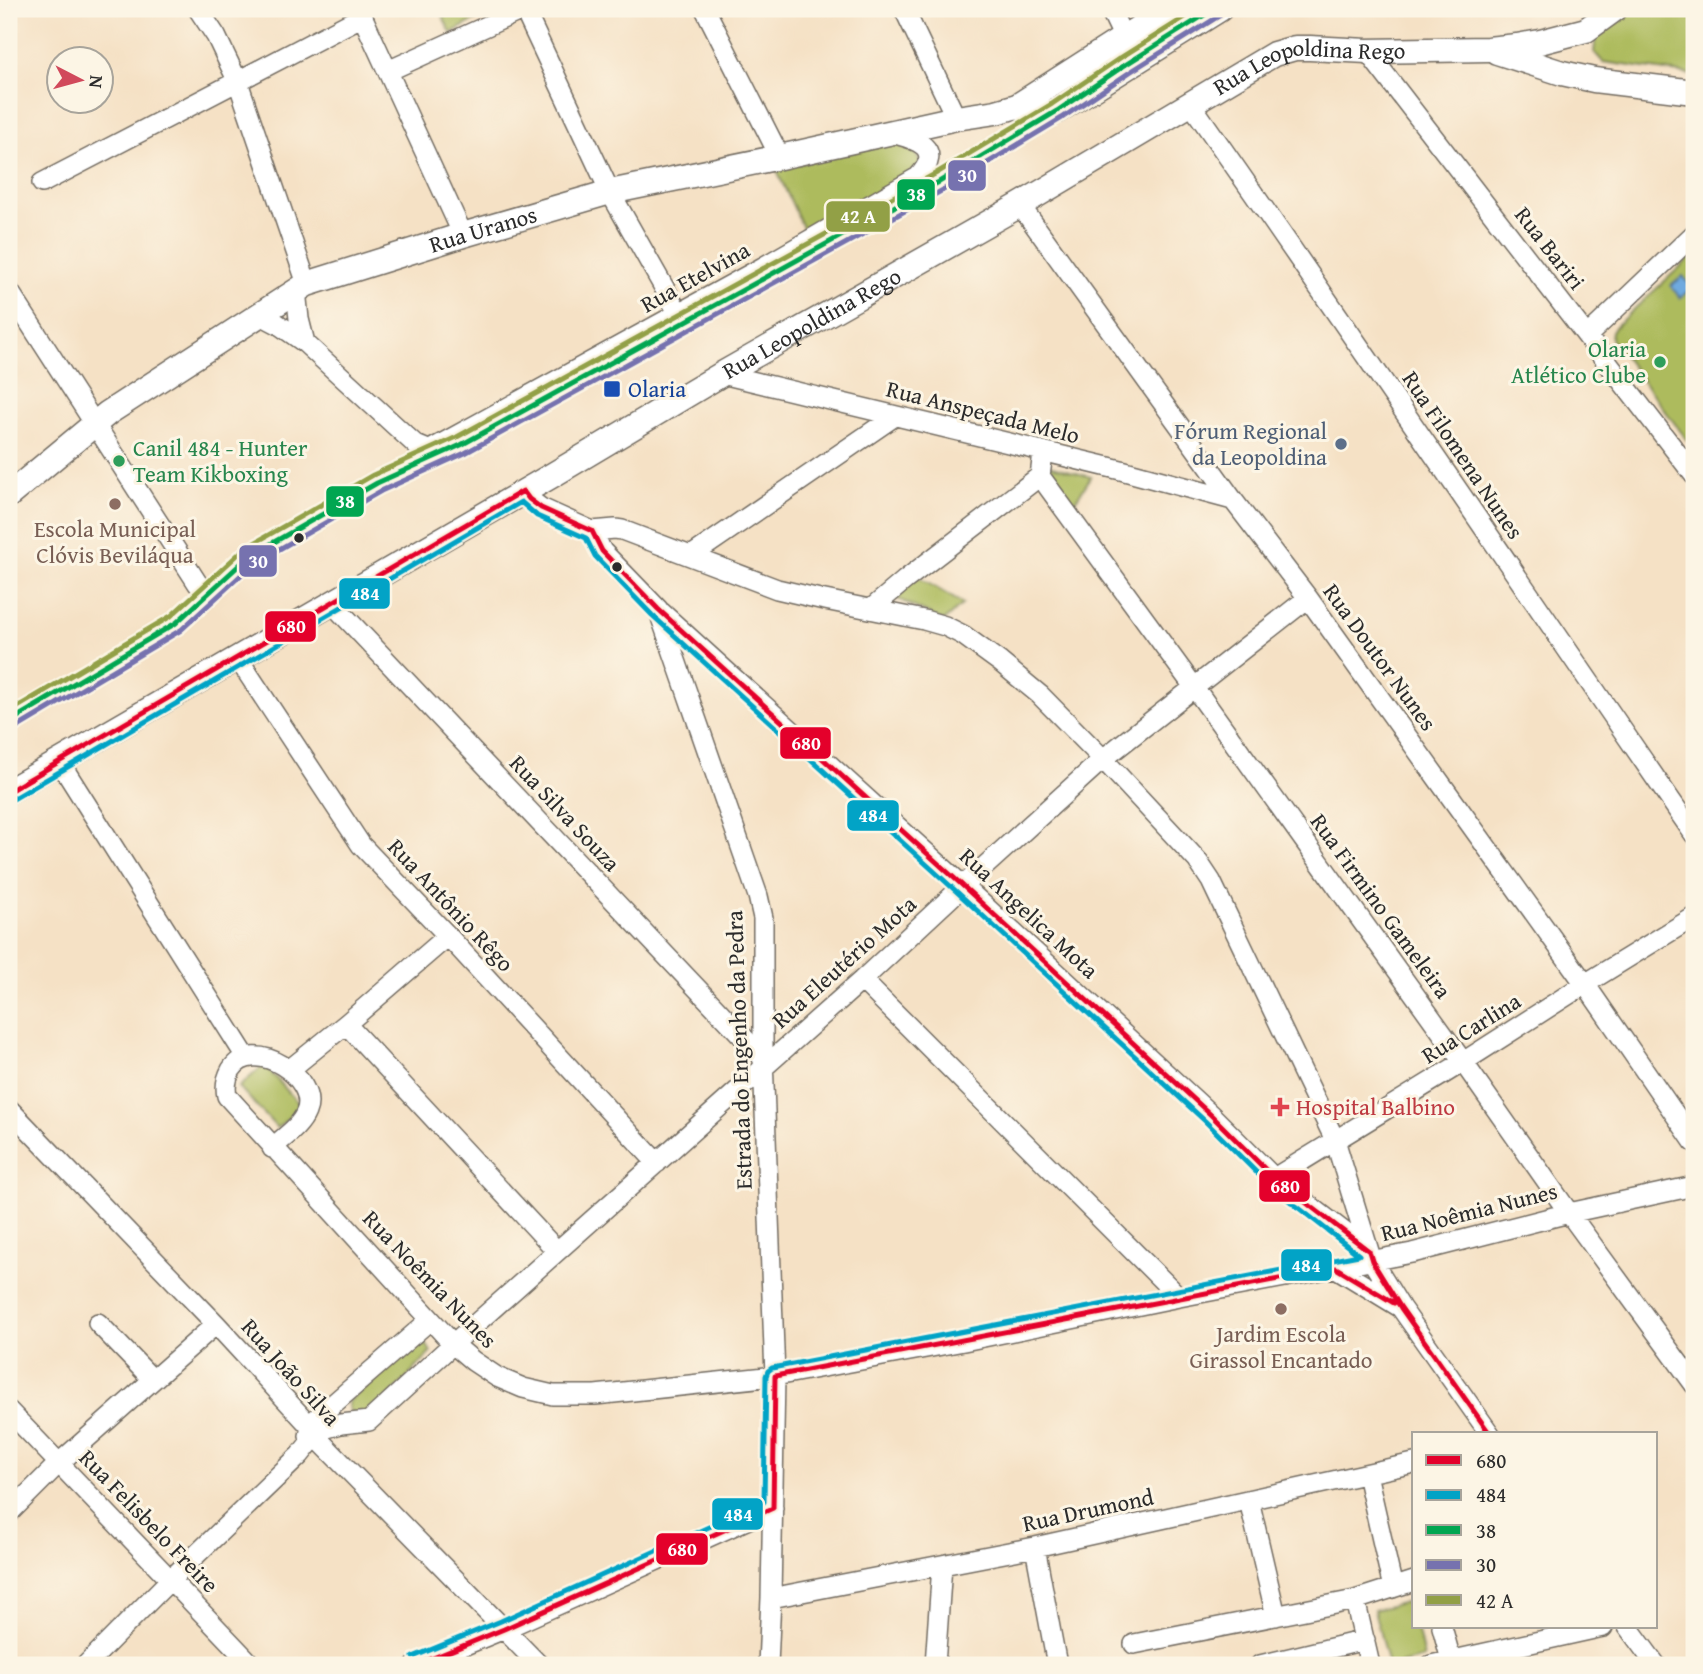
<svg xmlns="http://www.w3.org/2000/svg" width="1703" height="1674" viewBox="0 0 1703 1674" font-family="'Gentium Book Plus',serif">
	<rect width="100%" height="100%" fill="#fcf5e5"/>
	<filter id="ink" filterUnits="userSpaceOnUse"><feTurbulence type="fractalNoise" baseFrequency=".0143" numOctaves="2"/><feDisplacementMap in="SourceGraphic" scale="14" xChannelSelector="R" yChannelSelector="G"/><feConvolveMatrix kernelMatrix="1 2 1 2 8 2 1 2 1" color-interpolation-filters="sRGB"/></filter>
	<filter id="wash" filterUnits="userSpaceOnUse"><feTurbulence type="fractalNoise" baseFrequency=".00686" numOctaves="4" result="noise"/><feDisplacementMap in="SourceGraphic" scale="28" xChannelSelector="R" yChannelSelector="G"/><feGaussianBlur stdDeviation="1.57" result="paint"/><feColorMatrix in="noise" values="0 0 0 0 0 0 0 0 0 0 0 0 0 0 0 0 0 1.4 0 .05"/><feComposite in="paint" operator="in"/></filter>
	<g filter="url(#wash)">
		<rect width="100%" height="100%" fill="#f5e1c5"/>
		<path fill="#adbb5d" stroke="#6c7344" stroke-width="2" d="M439,9h57l-45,24z
			M1626,9h68v66l-91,-13 -9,-10 3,-24z
			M895,142l15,3 11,18 -21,22 -96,45 -28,-61z
			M1694,254v195l-83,-110 1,-8 5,-6z
			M1049,465l42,12 -21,32 -25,-41z
			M916,576l47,28 -20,17 -49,-24z
			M264,1065l37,41 -24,22 -38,-41z
			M416,1342l11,3 4,7 -58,62 -21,1 -4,-8v-5z
			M1410,1601l4,16v10h3l7,31 -28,7h-8l-14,-55z"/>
		<path fill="#6faadf" stroke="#4d6a85" stroke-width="2" d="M1683,276l9,12 -12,10 -9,-12z"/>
	</g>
	<g filter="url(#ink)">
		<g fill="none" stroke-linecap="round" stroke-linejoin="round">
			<g stroke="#726b61" stroke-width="22">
				<path id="minor" d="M198,9l18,27 22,46 69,202
					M359,9l104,226
					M705,9l75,148
					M904,9l52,109
					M1110,9l13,27
					M1367,51l327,424
					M388,71l136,-62 86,183 69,122
					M1191,104c170,242 335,487 503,730
					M42,183l321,-167
					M1020,205l213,295 75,98 139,194 138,192 109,158
					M296,290l3,29 6,24
					M9,291l189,293
					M259,314l19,10 27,19 111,102 12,5 4,-1 331,-182 155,-90c27,-29 -2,-38 -27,-44
					M1587,336l107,-102
					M722,374l399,96 112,30
					M1043,453l-3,23 154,211 269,375 106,151 125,171
					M523,491l6,8 12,9 51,23 10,20 56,58 100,287 5,22v140l12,318 -4,222 -3,67
					M592,531l23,-2 7,1 155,59 43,10 104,21 21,6 18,9 37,27 40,33 63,64 94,101 14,21 124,259 37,121 29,47 89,126
					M691,556l204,-140
					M331,602l432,456
					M871,609l34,-29 135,-104
					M661,612l302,274 248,229 63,63 95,73
					M237,657l124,188 87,91 209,227
					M59,761l187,296
					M862,980l317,317
					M346,1024l211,227
					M289,1070l57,-46 102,-88
					M9,1109l207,215 95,103 12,17 216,221
					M272,1148c12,-11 28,-21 34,-36 14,-33 -53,-78 -75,-42 -5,9 -6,17 -4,26l226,248 20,17 24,16 26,11 30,7h42l180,-19 189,-35 215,-44 233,-44 157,-40 125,-27
					M1274,1178l189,-116 122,-78 109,-67
					M1336,1268l62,38
					M98,1323l54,56
					M9,1411l243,254
					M309,1436l2,-9 6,-9 113,-98
					M1367,1474l26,114
					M1249,1500l27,116
					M9,1513l50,-50 157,-139
					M1035,1547l22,118
					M771,1598l264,-51 379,-84
					M1355,1600l15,65
					M1442,1627l9,33
					M1628,1627l28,38
					M1134,1644l221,-44 59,-19
					M86,1665l85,-86 129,-124 20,-25 21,-6 28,-3 84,-77 409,-364 101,-94 140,-127 205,-161
					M416,1665l88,-36 269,-121
					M935,1665l7,-100
					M1260,1665l105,-25
					M1431,1665l172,-38"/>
			</g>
			<g stroke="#726b61" stroke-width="27">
				<g id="major">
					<path d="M1497,52l65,21 32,7 100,12"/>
					<path d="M1017,106l24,6 16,-1 163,-102"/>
					<path id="s1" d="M9,495l99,-82 199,-129 156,-49 147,-43 170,-35 176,-39 40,-6 21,-6 151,-97"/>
					<path id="s2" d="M9,791l542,-315 171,-102 298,-169 254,-151 21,-6h15l57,3 121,-2 29,-3 23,-4 46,-12 29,-21"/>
				</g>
			</g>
			<use href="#minor" stroke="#fff" stroke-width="19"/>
			<use href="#major" stroke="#fff" stroke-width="24"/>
			<g stroke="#fcf5e5" stroke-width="10">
				<path id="bus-1" d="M9,791l514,-300 6,8 12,9 51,23 10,20 56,58 305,277 248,229 63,63 95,73 3,10 29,47 89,126
					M416,1665l88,-36 269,-121 2,-132 561,-108 58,35"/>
			</g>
			<g stroke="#fcf5e5" stroke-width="10">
				<path id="bus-2" d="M13,799l508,-297 16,14 49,22 9,18 57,59 305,277 248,229 63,63 91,71 -587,113 -4,3 -2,5 -2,126 -263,119 -88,36"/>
			</g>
			<g stroke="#fcf5e5" stroke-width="10">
				<path id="bus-3" d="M9,722l167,-99 72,-66 129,-74 84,-38 478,-263 118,-71 68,-46 89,-56"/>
			</g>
			<g stroke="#fcf5e5" stroke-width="10">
				<path id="bus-4" d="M13,730l168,-100 72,-66 128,-73 84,-38 478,-263 119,-72 68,-46 89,-56"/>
			</g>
			<g stroke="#fcf5e5" stroke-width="10">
				<path id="bus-5" d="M9,712l162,-96 73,-67 129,-74 84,-38 478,-263 117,-70 68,-46 78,-49"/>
			</g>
			<use href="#bus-1" stroke="#e4002b" stroke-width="5"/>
			<use href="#bus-2" stroke="#02a3c6" stroke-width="5"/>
			<use href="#bus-3" stroke="#00a651" stroke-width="5"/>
			<use href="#bus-4" stroke="#7672af" stroke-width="5"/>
			<use href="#bus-5" stroke="#92a046" stroke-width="5"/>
		</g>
	</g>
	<g fill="#2e9e5b" stroke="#fcf5e5" stroke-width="2.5">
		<circle cx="1660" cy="362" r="7"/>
		<circle cx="119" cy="461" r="7"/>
	</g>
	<rect fill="#1a4fb4" stroke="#fcf5e5" stroke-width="2.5" x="603" y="380" width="18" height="18" rx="3.5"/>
	<circle fill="#5c6f8a" stroke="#fcf5e5" stroke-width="2.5" cx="1341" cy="444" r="7"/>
	<g fill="#8d6e63" stroke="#fcf5e5" stroke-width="2.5">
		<circle cx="115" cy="504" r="7"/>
		<circle cx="1281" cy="1309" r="7"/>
	</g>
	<g fill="#2b2b2b" stroke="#fcf5e5" stroke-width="2.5">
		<circle cx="299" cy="538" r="6"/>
		<circle cx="617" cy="567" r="6"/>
	</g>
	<path fill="#e0444e" stroke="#fcf5e5" stroke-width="2.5" d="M1276.5 1096.5h7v7h7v7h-7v7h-7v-7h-7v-7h7z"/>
	<g text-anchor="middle" stroke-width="6" stroke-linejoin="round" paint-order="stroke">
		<g font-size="23" fill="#2b2b2b" stroke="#fcf5e5">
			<text dy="8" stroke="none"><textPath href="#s2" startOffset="1496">Rua Leopoldina Rego</textPath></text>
			<text dy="8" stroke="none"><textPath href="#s1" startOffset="550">Rua Uranos</textPath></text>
			<text transform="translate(1550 248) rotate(52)" y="8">Rua Bariri</text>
			<text transform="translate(695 277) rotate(-29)" y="8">Rua Etelvina</text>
			<text dy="8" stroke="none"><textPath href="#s2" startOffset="929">Rua Leopoldina Rego</textPath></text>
			<text transform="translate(983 412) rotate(14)" y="8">Rua Anspeçada Melo</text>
			<text transform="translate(1463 455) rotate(56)" y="8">Rua Filomena Nunes</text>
			<text transform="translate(1380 657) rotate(54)" y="8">Rua Doutor Nunes</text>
			<text transform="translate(565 813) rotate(47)" y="8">Rua Silva Souza</text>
			<text transform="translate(451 905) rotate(47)" y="8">Rua Antônio Rêgo</text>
			<text transform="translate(1381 906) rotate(54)" y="8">Rua Firmino Gameleira</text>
			<text transform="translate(1029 913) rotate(43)" y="8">Rua Angelica Mota</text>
			<text transform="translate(844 962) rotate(-42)" y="8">Rua Eleutério Mota</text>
			<text transform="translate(1471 1028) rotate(-32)" y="8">Rua Carlina</text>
			<text transform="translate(739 1050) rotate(-92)" y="8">Estrada do Engenho da Pedra</text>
			<text transform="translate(1469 1212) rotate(-14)" y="8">Rua Noêmia Nunes</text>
			<text transform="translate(430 1279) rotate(46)" y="8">Rua Noêmia Nunes</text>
			<text transform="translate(291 1372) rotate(48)" y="8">Rua João Silva</text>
			<text transform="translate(1088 1510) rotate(-12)" y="8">Rua Drumond</text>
			<text transform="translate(149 1521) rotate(46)" y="8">Rua Felisbelo Freire</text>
		</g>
		<g font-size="23" fill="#27864d" stroke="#fcf5e5" text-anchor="end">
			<text x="1646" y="357">Olaria<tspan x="1646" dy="26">Atlético Clube</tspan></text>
			<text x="133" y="456" text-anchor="start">Canil 484 - Hunter<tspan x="133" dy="26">Team Kikboxing</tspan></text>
		</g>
		<g font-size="23" fill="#164399" stroke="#fcf5e5" text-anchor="start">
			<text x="628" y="397">Olaria</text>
		</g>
		<g font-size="23" fill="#4e5e75" stroke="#fcf5e5" text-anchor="end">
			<text x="1327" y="439">Fórum Regional<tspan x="1327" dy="26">da Leopoldina</tspan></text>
		</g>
		<g font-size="23" fill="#785e54" stroke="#fcf5e5">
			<text x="115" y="537">Escola Municipal<tspan x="115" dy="26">Clóvis Beviláqua</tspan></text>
			<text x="1281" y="1342">Jardim Escola<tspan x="1281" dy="26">Girassol Encantado</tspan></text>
		</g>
		<g font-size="23" fill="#be3a42" stroke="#fcf5e5" text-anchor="start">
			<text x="1296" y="1115">Hospital Balbino</text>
		</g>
	</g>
	<g stroke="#fcf5e5" stroke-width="2.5">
		<rect x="947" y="159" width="40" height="33" rx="7" fill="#7672af"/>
		<rect x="896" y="178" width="40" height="33" rx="7" fill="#00a651"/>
		<rect x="825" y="200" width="66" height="33" rx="7" fill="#92a046"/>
		<rect x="325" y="485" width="40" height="33" rx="7" fill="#00a651"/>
		<rect x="238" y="544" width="40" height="34" rx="7" fill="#7672af"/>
		<rect x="338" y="577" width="53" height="33" rx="7" fill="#02a3c6"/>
		<rect x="264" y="610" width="53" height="33" rx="7" fill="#e4002b"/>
		<rect x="779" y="726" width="53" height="34" rx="7" fill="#e4002b"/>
		<rect x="846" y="799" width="54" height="33" rx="7" fill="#02a3c6"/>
		<rect x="1258" y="1169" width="53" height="34" rx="7" fill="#e4002b"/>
		<rect x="1280" y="1248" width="53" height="34" rx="7" fill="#02a3c6"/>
		<rect x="711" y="1497" width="53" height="34" rx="7" fill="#02a3c6"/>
		<rect x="655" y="1532" width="54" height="34" rx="7" fill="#e4002b"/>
	</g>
	<g font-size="19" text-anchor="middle" font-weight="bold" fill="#fff">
		<text x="967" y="182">30</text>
		<text x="916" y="201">38</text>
		<text x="858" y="223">42 A</text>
		<text x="345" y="508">38</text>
		<text x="258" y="568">30</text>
		<text x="365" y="600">484</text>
		<text x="291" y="633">680</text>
		<text x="806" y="750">680</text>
		<text x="873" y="822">484</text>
		<text x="1285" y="1193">680</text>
		<text x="1306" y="1272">484</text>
		<text x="738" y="1521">484</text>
		<text x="682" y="1556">680</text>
	</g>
	<rect width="1703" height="1674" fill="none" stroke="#fcf5e5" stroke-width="35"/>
	<rect x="1412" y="1432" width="245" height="196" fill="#fcf5e5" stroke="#a8a49b" stroke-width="2"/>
	<rect x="1426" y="1455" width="35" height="10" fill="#e4002b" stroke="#a8a49b" stroke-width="2"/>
	<text x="1476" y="1468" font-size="21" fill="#2b2b2b">680</text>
	<rect x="1426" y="1490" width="35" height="10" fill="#02a3c6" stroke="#a8a49b" stroke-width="2"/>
	<text x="1476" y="1502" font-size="21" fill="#2b2b2b">484</text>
	<rect x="1426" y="1525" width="35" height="10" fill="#00a651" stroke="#a8a49b" stroke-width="2"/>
	<text x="1476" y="1538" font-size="21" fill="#2b2b2b">38</text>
	<rect x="1426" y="1560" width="35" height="10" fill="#7672af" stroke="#a8a49b" stroke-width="2"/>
	<text x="1476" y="1572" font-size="21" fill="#2b2b2b">30</text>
	<rect x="1426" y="1595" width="35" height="10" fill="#92a046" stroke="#a8a49b" stroke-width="2"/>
	<text x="1476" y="1608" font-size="21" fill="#2b2b2b">42 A</text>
	<g transform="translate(80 80) rotate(96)"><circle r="33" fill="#fcf5e5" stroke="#a8a49b" stroke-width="2"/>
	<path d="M0-5L12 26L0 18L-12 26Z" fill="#d1495b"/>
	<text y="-10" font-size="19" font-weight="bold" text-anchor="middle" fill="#2b2b2b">N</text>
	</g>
</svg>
